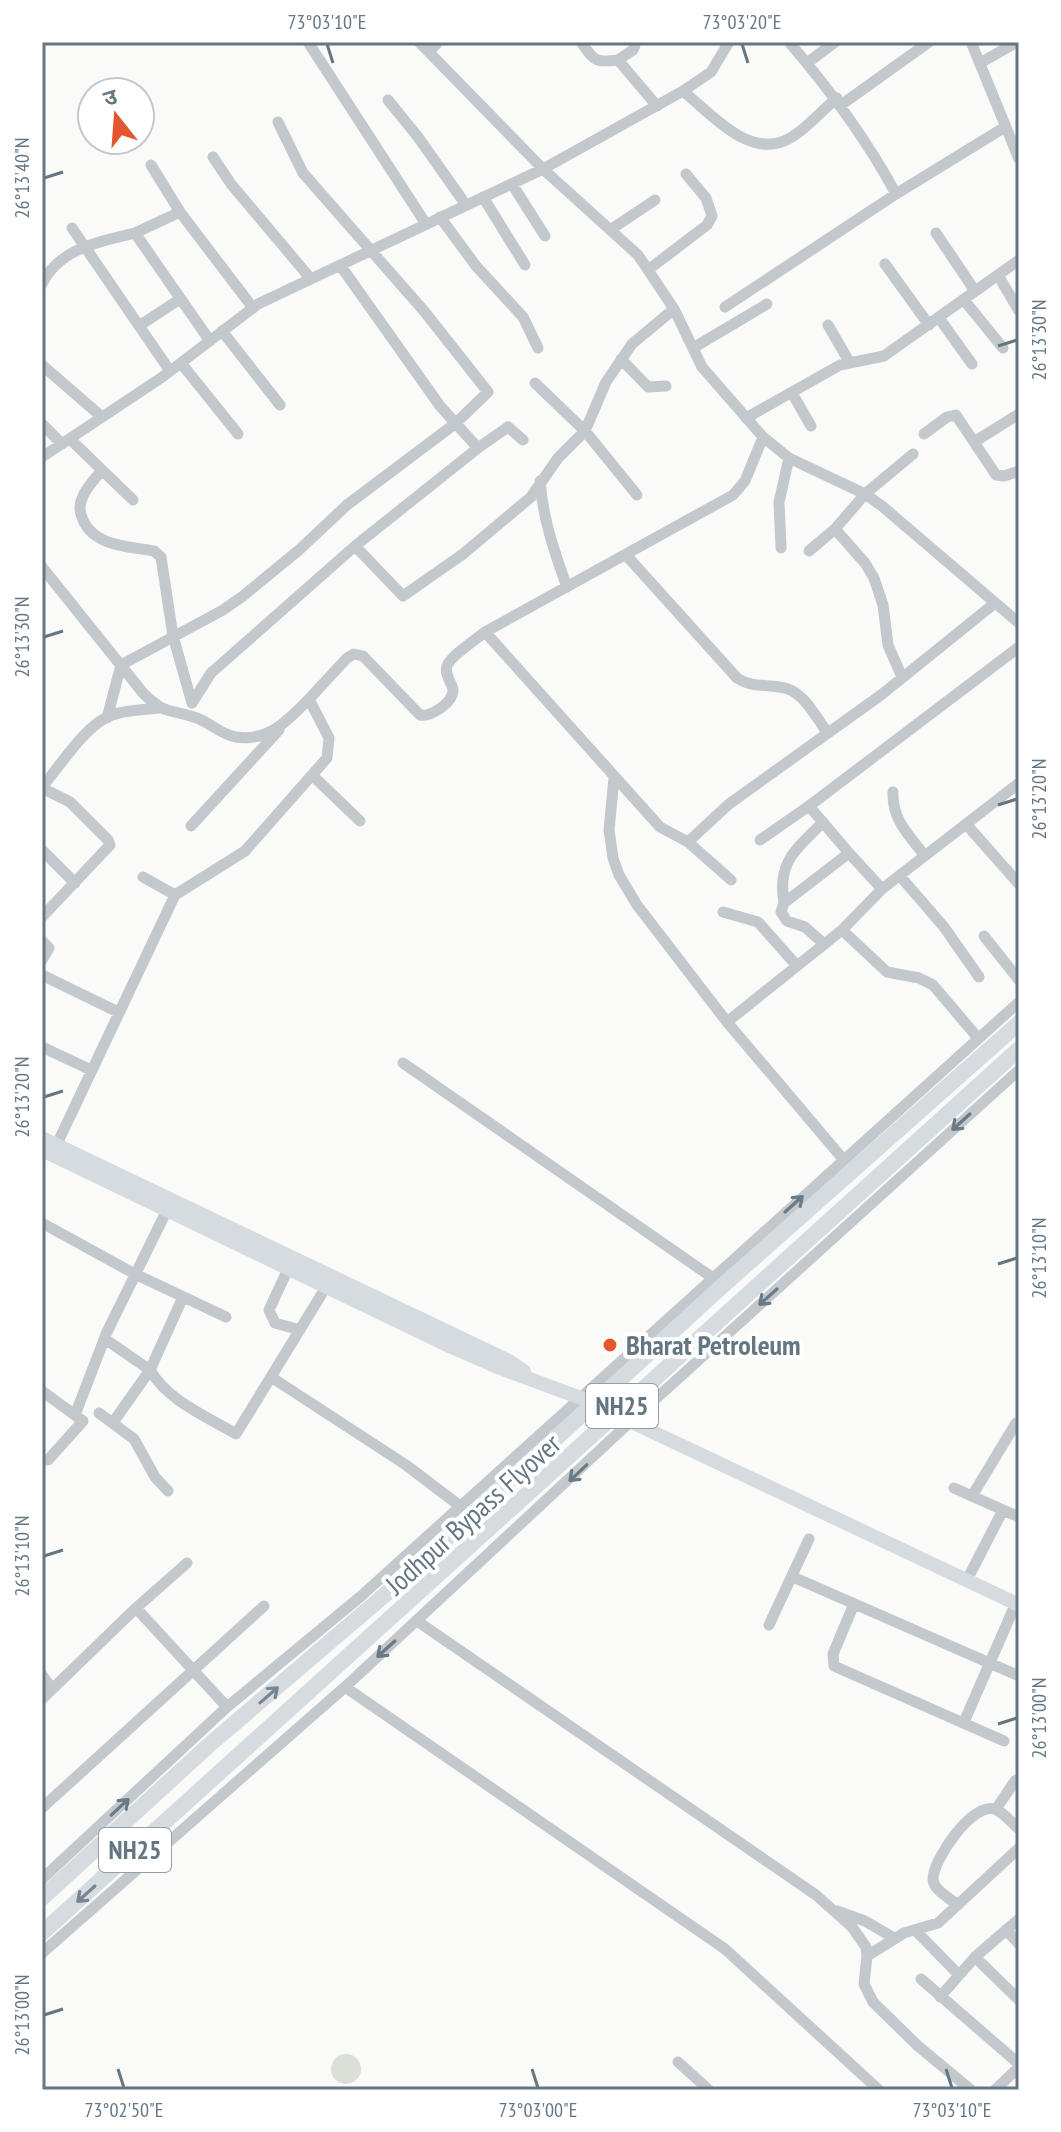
<svg xmlns="http://www.w3.org/2000/svg" width="1061" height="2132" viewBox="0 0 1061 2132" font-family="'PT Sans Narrow','Noto Sans Devanagari',sans-serif">
	<rect width="100%" height="100%" fill="#fafaf8"/>
	<path fill="#dadfd7" d="M331 2069a15 15 0 1 1 30 0a15 15 0 1 1-30 0Z"/>
	<g fill="none" stroke-linecap="round" stroke-linejoin="round">
		<path stroke="#c3c8cc" stroke-width="11" d="M308,42l118,182
			M419,42l124,127 95,86 36,54 28,58 61,70 26,21 76,36 17,12 137,117
			M581,42c13,18 13,21 37,18l39,46
			M971,42l48,117
			M429,52l9,-10
			M618,60l15,-10 3,-8
			M807,63l28,-21
			M980,63l37,-21
			M683,91c26,21 64,66 101,50 19,-8 37,-30 53,-43
			M388,100l30,37 48,68
			M841,105l88,-63
			M213,157l18,27 80,95
			M151,165l29,47 73,96
			M512,184l33,52
			M896,194l109,-67
			M483,197l42,68
			M440,217l36,49 47,51 15,31
			M72,228l98,143
			M610,230l45,-30
			M135,233l45,-21
			M936,233l39,58
			M885,264l44,61
			M340,265l100,141 38,42 -123,98 48,50 60,-42 68,-57 27,-39 27,-27 52,64
			M648,270l59,-45 5,-9 -6,-18 -20,-24
			M998,275l21,36
			M42,284c17,-36 59,-43 93,-51l75,108
			M964,300l39,48
			M725,307l171,-113c-30,-56 -65,-103 -107,-152
			M939,318l33,46
			M828,325l22,38
			M139,326l41,-27
			M222,331l58,74
			M693,348l74,-44
			M621,359l27,28 18,-1
			M181,363l57,71
			M42,365l60,52
			M535,383l50,48 21,-49 26,-38 42,-35
			M792,393l19,33
			M746,418l94,-53 44,-9 135,-96
			M42,424l20,20
			M924,434l23,-17 9,-2 40,60 8,1 15,-5
			M70,439l63,61
			M974,442l45,-28
			M478,448l30,-21 15,13
			M42,457l119,-79 97,-74 285,-135 140,-78 28,-19 18,-30
			M101,471c-6,8 -14,16 -18,25 -4,8 -4,16 0,24 12,27 46,26 71,31l7,6 12,79 19,67
			M540,481c3,38 14,70 27,106
			M835,529l30,34 9,15 9,27 5,40 14,32
			M781,548l-2,-46 10,-44
			M809,551l26,-22 30,-35 48,-40
			M626,555l111,123c17,11 33,5 51,11 17,6 28,28 39,43
			M42,567l101,126c23,23 26,15 54,25 13,5 25,17 39,19 33,5 52,-17 73,-38
			M485,632l175,195 28,15 43,38
			M192,703l19,-30 144,-127
			M107,718l14,-53 102,-55 20,-14 56,-46 48,-45 109,-82 32,-31 -64,-81 -121,-138 -25,-51
			M312,775l48,46
			M614,778l-5,52 4,28 6,17 18,30 90,117
			M42,787c17,-20 39,-54 60,-67 16,-10 39,-10 57,-12
			M42,788l28,14 38,38 2,5 -68,72
			M893,792c-1,28 16,43 32,64
			M966,824l53,60
			M191,826l88,-96
			M760,840l49,-34
			M688,842l41,-38 152,-109 114,-92
			M42,850l33,33
			M849,853l33,36
			M900,876l44,51 35,50
			M143,877l32,18
			M784,903c-7,-42 12,-53 39,-81
			M723,912l35,10 39,44
			M842,930l45,42 32,6 14,7 45,53
			M984,936l35,44
			M42,941l7,7 -7,12
			M824,944l-19,-17 -18,-6 -6,-9 3,-9 65,-50 -40,-47 210,-159
			M42,975l76,37
			M42,1047l49,23
			M403,1063l310,215
			M57,1144l118,-249 70,-44 82,-93 2,-20 -20,-39 38,-41 7,-4 9,2 57,59c11,2 33,-12 33,-25 -1,-8 -9,-15 -6,-24 3,-10 30,-27 38,-34l248,-137 12,-14 18,-44
			M843,1159l-116,-137 115,-92 40,-41 137,-106
			M42,1223l93,51 91,43
			M288,1269l-19,41 6,13 25,7
			M183,1297l-33,73c18,31 56,46 86,64l90,-147
			M105,1339l45,31 -36,51
			M271,1377l135,88 54,41
			M42,1391l41,30 -35,39h-6
			M99,1413l35,26 21,38 13,14
			M75,1415l32,-83 60,-122
			M954,1488l49,22 -36,70
			M972,1496l44,-73
			M1003,1510l16,7
			M793,1577l226,99
			M854,1604l-21,50 1,12 170,75
			M136,1608l51,-45
			M417,1621l399,274 36,32 14,20 1,9 -3,28 9,18 45,44 53,44
			M769,1625l40,-86
			M42,1675l10,14
			M345,1687l380,262 154,141
			M42,1699l94,-91 91,99
			M964,1722l52,-119
			M42,1808l222,-202
			M996,1809l19,-28 4,-2
			M42,1879l185,-172 133,-110 659,-595
			M958,1905c-7,-6 -25,-15 -25,-26 0,-19 39,-77 62,-70 8,3 17,14 24,20
			M837,1911l28,10 29,17
			M1006,1930l13,14
			M916,1931l43,44
			M42,1953l303,-266 284,-264 390,-353
			M867,1956l37,-23 34,-10 81,-75
			M975,1957l44,43
			M921,1979l98,85
			M940,1997l35,-40 44,-38
			M678,2062l31,28
			M995,2090l24,-23"/>
		<path stroke="#d6dbdf" stroke-width="14" d="M42,1138l467,223 15,10
			M42,1150l403,194 55,24 81,30 438,207"/>
		<path stroke="#d6dbdf" stroke-width="16" d="M42,1898l167,-153 178,-152 333,-305 299,-265
			M42,1933l977,-884"/>
	</g>
	<defs><path id="oneway-shaft" d="M-6 0H5M1.5-3L5.5 0L1.5 3" fill="none" stroke-width="1.6" stroke-linecap="round" stroke-linejoin="round" transform="scale(2)"/></defs>
	<g stroke="#6a7a87">
		<use href="#oneway-shaft" transform="translate(961 1122) rotate(138)"/>
		<use href="#oneway-shaft" transform="translate(794 1204) rotate(-42)"/>
		<use href="#oneway-shaft" transform="translate(768 1297) rotate(138)"/>
		<use href="#oneway-shaft" transform="translate(578 1473) rotate(137)"/>
		<use href="#oneway-shaft" transform="translate(386 1649) rotate(138)"/>
		<use href="#oneway-shaft" transform="translate(120 1807) rotate(-43)"/>
	</g>
	<g stroke="#768591">
		<use href="#oneway-shaft" transform="translate(269 1695) rotate(-41)"/>
		<use href="#oneway-shaft" transform="translate(86 1894) rotate(138)"/>
	</g>
	<path fill="none" stroke="#657683" stroke-width="3" d="M327,44l6,19M742,44l6,19M44,178l19,-6M998,346l19,-6M44,637l19,-6M998,805l19,-6M44,1097l19,-6M998,1264l19,-6M44,1556l19,-6M998,1724l19,-6M44,2015l19,-6M118,2069l6,19M532,2069l6,19M946,2069l6,19"/>
	<circle fill="#e4572e" stroke="#fff" stroke-width="3" cx="610" cy="1345" r="8"/>
	<g text-anchor="middle" stroke-width="8" stroke-linejoin="round" paint-order="stroke">
		<g fill="#fff" stroke="#939fa8" stroke-width="2">
			<rect x="586" y="1384" width="72" height="44" rx="6"/>
			<rect x="99" y="1828" width="72" height="44" rx="6"/>
		</g>
		<g font-size="26" font-weight="bold" fill="#657683">
			<text x="622" y="1415">NH25</text>
			<text x="135" y="1859">NH25</text>
		</g>
		<g font-size="28" font-weight="bold" fill="#657683" stroke="#fff" text-anchor="start">
			<text x="626" y="1355">Bharat Petroleum</text>
		</g>
		<g font-size="28" fill="#657683" stroke="#fff">
			<text transform="translate(473 1514) rotate(-42)" y="10">Jodhpur Bypass Flyover</text>
		</g>
	</g>
	<rect width="1061" height="2132" fill="none" stroke="#ffffff" stroke-width="88"/>
	<g transform="translate(116 116) rotate(343)"><circle r="38" fill="#ffffff" stroke="#c1c8cd" stroke-width="2"/>
	<path d="M0-6L14 30L0 20L-14 30Z" fill="#e4572e"/>
	<text y="-12" font-size="22" font-weight="bold" text-anchor="middle" fill="#657683">उ</text>
	</g>
	<rect x="44" y="44" width="973" height="2044" fill="none" stroke="#657683" stroke-width="3"/>
	<g font-size="20" text-anchor="middle" fill="#657683">
		<text x="327" y="29">73°03'10"E</text>
		<text x="742" y="29">73°03'20"E</text>
		<text transform="translate(22 178) rotate(-90)" y="7">26°13'40"N</text>
		<text transform="translate(1039 340) rotate(-90)" y="7">26°13'30"N</text>
		<text transform="translate(22 637) rotate(-90)" y="7">26°13'30"N</text>
		<text transform="translate(1039 799) rotate(-90)" y="7">26°13'20"N</text>
		<text transform="translate(22 1097) rotate(-90)" y="7">26°13'20"N</text>
		<text transform="translate(1039 1258) rotate(-90)" y="7">26°13'10"N</text>
		<text transform="translate(22 1556) rotate(-90)" y="7">26°13'10"N</text>
		<text transform="translate(1039 1718) rotate(-90)" y="7">26°13'00"N</text>
		<text transform="translate(22 2015) rotate(-90)" y="7">26°13'00"N</text>
		<text x="124" y="2117">73°02'50"E</text>
		<text x="538" y="2117">73°03'00"E</text>
		<text x="952" y="2117">73°03'10"E</text>
	</g>
</svg>
